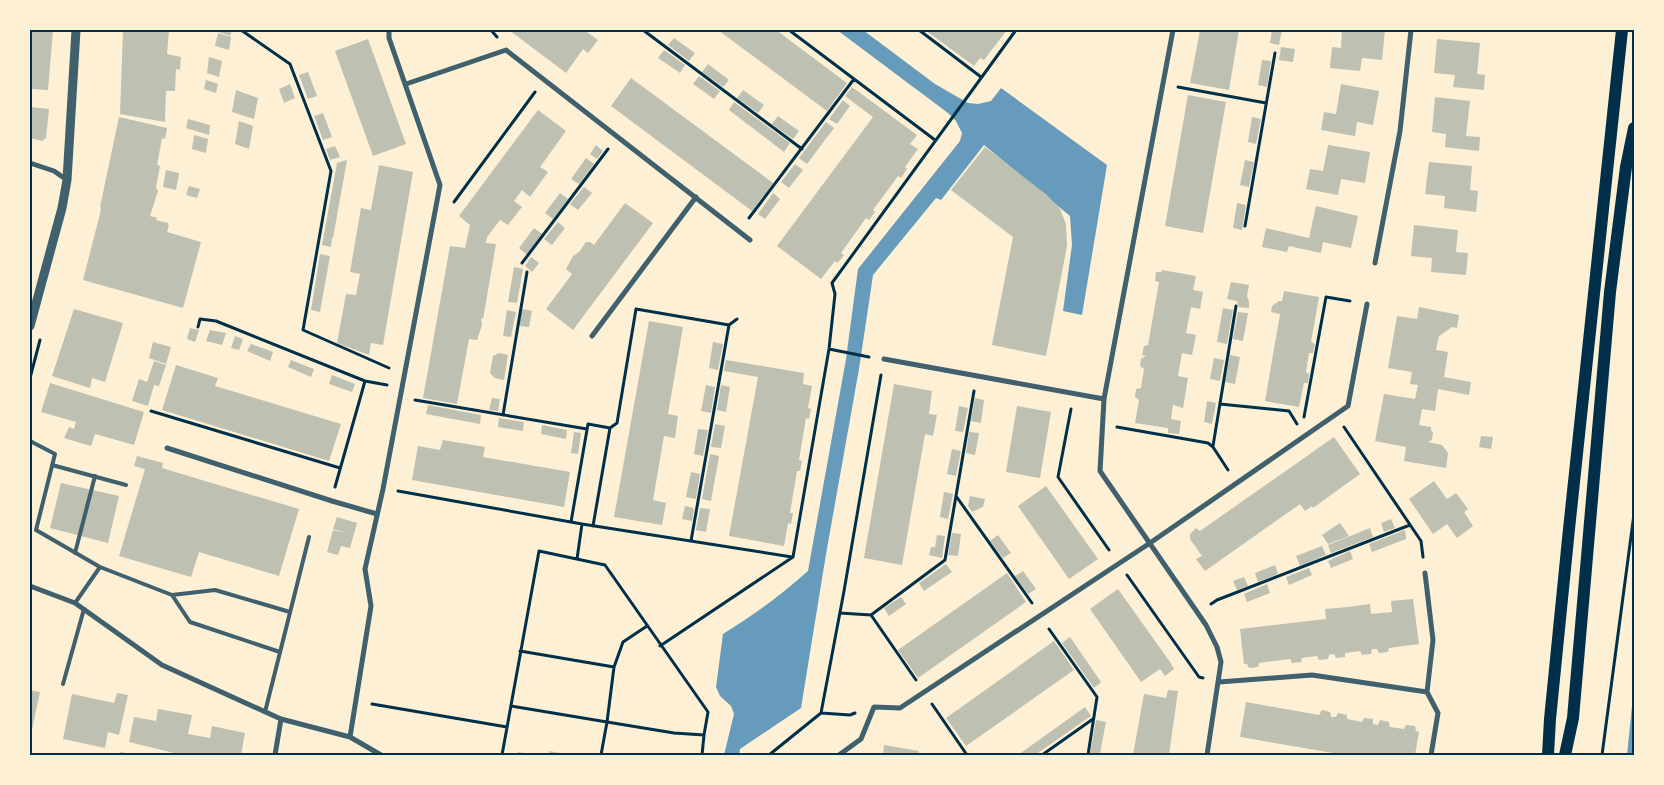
<svg xmlns="http://www.w3.org/2000/svg" width="1664" height="785" viewBox="0 0 1664 785" font-family="'Zilla Slab',serif">
	<rect width="100%" height="100%" fill="#fdf0d5"/>
	<path fill="#669bbc" d="M837,30h26l72,54 33,19 10,1 13,-3 10,-13 106,77 -25,150 -19,-4 9,-66 -2,-29 -86,-71 -43,55 -5,-2 -63,77 -14,94 -33,185 -25,154 -61,41 -1,6h-15l10,-41 -3,-8 -11,-10 -4,-9 7,-53c32,-20 57,-38 85,-63l38,-212 12,-90 102,-128 2,-8 -6,-12 -8,-8z
		M1634,686v69h-7z"/>
	<path fill="#bec0b2" d="M30,30h23l-5,60 -18,-1z
		M123,30h46l-2,24 14,3 -1,13 -4,-1 -1,22h-9l-1,31 -45,-8z
		M213,30h19l-2,6z
		M509,30h75l14,10 -10,13 -5,-4 -17,24z
		M718,30h58l71,53 -20,28z
		M925,30h82l-23,30 -4,-2 -6,8z
		M1200,30h39l-10,60 -39,-7z
		M1272,30h10l-3,15 -9,-2z
		M1342,30h43l-3,30 -20,-2 -2,13 -30,-3 2,-21 9,1z
		M218,33l13,4 -2,13 -14,-4z
		M674,38l21,15 -6,8 -21,-16z
		M368,39l38,105 -33,12 -38,-105z
		M1437,39l43,4 -3,31 8,1 -1,15 -31,-3 2,-12 -21,-2z
		M1281,47l14,2 -2,13 -14,-2z
		M664,50l21,15 -5,8 -22,-15z
		M209,57l13,4 -3,16 -12,-4z
		M1262,60l9,1 -4,26 -9,-2z
		M708,64l21,16 -6,7 -21,-15z
		M308,72l9,24 -9,3 -9,-24z
		M699,76l21,15 -6,8 -21,-15z
		M631,78l142,105 -21,28 -141,-105z
		M206,80l12,4 -2,9 -12,-4z
		M290,84l5,14 -11,5 -5,-14z
		M1341,84l38,7 -6,34 -16,-3 -2,14 -34,-6 3,-18 12,2z
		M852,87l65,48 -7,9 8,5 -13,18 2,2 -6,9 -3,-2 -25,34 2,2 -6,8 -3,-2 -25,35 3,2 -3,4 -4,4 -2,-2 -14,18 -44,-33 96,-129 -28,-21z
		M236,90l22,8 -4,21 -22,-7z
		M743,90l21,15 -6,8 -21,-15z
		M1188,95l38,7 -23,131 -38,-7z
		M1435,97l35,4 -4,35 14,1 -1,14 -34,-4 1,-13 -14,-2z
		M843,100l7,6 -13,18 -8,-5z
		M734,102l56,41 -6,9 -55,-42z
		M30,107l19,2 -3,29 -4,3 -12,-3z
		M538,110l28,21 -26,36 8,5 -18,25 -8,-7 -8,11 8,6 -14,18 -8,-5 -13,17 -1,6 10,1 -13,75 -2,-1 1,7 -5,15 -8,-1 -12,65 -34,-6 27,-152 15,2 5,-23 -11,-9z
		M323,113l9,24 -9,3 -9,-24z
		M778,116l21,15 -6,8 -21,-15z
		M119,117l48,11 -2,11 -3,-1 -5,27 3,1 -4,21 2,4 -8,25 7,2 -1,2 12,3v2h1l-2,7 34,10 -18,66 -100,-28 17,-66 1,-7h-1z
		M1252,117l9,2 -5,25 -8,-2z
		M188,119l22,6 -1,10 -23,-7z
		M239,121l14,5 -4,23 -14,-5z
		M826,122l8,6 -27,36 -8,-6z
		M194,135l14,4 -2,14 -14,-4z
		M596,145l7,6 -6,8 -7,-5z
		M1328,145l42,7 -5,31 -24,-4 -3,16 -32,-6 4,-20 13,2z
		M335,146l5,11 -10,3 -4,-11z
		M985,147l62,48 13,14 6,15 1,22 -21,110 -54,-11 21,-108 -62,-47z
		M586,158l8,6 -15,20 -8,-5z
		M347,160l-14,78h-1l-1,9 -9,-2 15,-82z
		M1245,160l9,2 -5,25 -9,-2z
		M1429,162l43,4 -2,24 8,1 -2,21 -32,-4 1,-12 -20,-2z
		M795,164l8,6 -14,18 -8,-6z
		M379,165l34,7 -30,173 -12,-2 -2,12 -32,-12 9,-49 10,1 4,-21 -10,-2 11,-64 10,2z
		M166,170l13,3 -3,17 -13,-3z
		M189,186l11,3 -3,9 -11,-3z
		M584,187l8,6 -14,17 -8,-6z
		M560,193l8,6 -15,20 -8,-6z
		M773,193l7,6 -15,20 -7,-5z
		M625,203l28,20 -80,107 -27,-21 26,-35 -6,-5 7,-13 6,-4 7,-10h4l4,3z
		M1237,203l9,2 -4,25 -9,-2z
		M1316,206l42,10 -7,32 -28,-6 -2,11 -32,-7 -2,6 -25,-5 4,-19 43,10z
		M558,222l7,6 -13,17 -8,-6z
		M1414,225l44,5 -2,22 12,1 -2,22 -35,-3 1,-14 -21,-2z
		M534,228l8,6 -15,21 -8,-7z
		M320,254l10,2 -10,56 -9,-2z
		M531,257l8,6 -7,9 -7,-6z
		M514,267l9,2 -6,34 -9,-1z
		M1162,270l34,6 -3,14 10,2 -3,17 -9,-2 -5,26 10,2 -4,20 -10,-2 -4,23 10,2 -5,30 -10,-3 -2,14 10,2 -2,13 -11,-1v-5l-33,-5 4,-23 -4,-3 1,-8 5,-1 3,-19 -4,-3 1,-7 5,-3 -4,-1 2,-9 4,-1 11,-63 -4,-1 1,-9h5z
		M1231,282l18,3 -2,11 2,6v6l-10,-1 -2,-6 -10,-2z
		M1284,291l35,6 -8,45 4,2 -2,9h-4l-3,19 3,2 -1,9h-4l-5,24 -34,-6 15,-87 -9,-2 1,-6 7,-5h3z
		M1419,307l40,8 -2,13 -5,-1 -13,9 -3,14 12,2 -4,25 27,5 -2,13 -31,-6 -3,22 -13,-2 -3,16 12,2v3l2,2 -1,8 -4,2 14,3 6,8 -2,15 -42,-7 2,-14 -31,-6 9,-47 31,5 3,-14 -8,-1 2,-12 -24,-4 9,-52 20,3z
		M1223,308l10,2 -6,34 -10,-2z
		M74,309l49,14 -18,59 -13,-4 -2,10 -38,-12z
		M522,309l10,2 -3,16 -10,-1z
		M507,310l9,2 -5,25 -8,-1z
		M1238,312l10,1 -5,28 -10,-2z
		M649,321l34,6 -15,87 10,2 -3,22 -11,-2 -11,64 13,3 -4,22 -48,-8z
		M190,328l9,2 -4,12 -8,-3z
		M210,330l16,3 -4,12 -16,-4z
		M235,336l8,3 -4,11 -8,-2z
		M153,342l18,5 -5,17 -17,-6z
		M713,342l10,2 -5,26 -9,-2z
		M251,344l22,8 -3,9 -23,-10z
		M499,353l9,2 -4,25 -9,-2 -5,-5 3,-17z
		M1230,355l10,2 -5,27 -10,-2z
		M1214,358l10,2 -4,21 -10,-2z
		M291,360l23,9 -3,8 -23,-10z
		M726,360l78,13 -1,11 9,2 -4,22 3,1 -2,10 -3,-1 -7,42 3,1 -2,10h-3l-7,42h3l-2,11 -3,-1 -4,23 -55,-10 29,-159 -34,-6z
		M154,361l12,4 -7,21 -5,-1 -6,21 -16,-5 7,-22 8,3z
		M176,365l42,13 -3,8 126,38 -12,37 -167,-51z
		M332,375l23,9 -3,8 -23,-8z
		M50,383l94,29 -10,33 -39,-11 -4,12 -27,-8 5,-11 5,2 2,-7 -35,-10z
		M894,384l38,7 -3,23 8,1 -4,21 -8,-2 -23,131 -38,-7z
		M706,385l9,2 -4,26 -10,-2z
		M721,385l9,2 -4,25 -9,-2z
		M492,398l8,1 -2,12 -9,-1z
		M975,398l9,2 -3,23 -10,-2z
		M1207,401l9,2 -4,21 -8,-2z
		M428,405l53,10 -1,9 -54,-10z
		M959,406l9,2 -5,24 -8,-1z
		M1017,406l34,6 -11,66 -34,-6z
		M499,418l25,4 -1,9 -25,-4z
		M715,424l10,2 -4,22 -10,-1z
		M542,425l25,5 -1,9 -25,-5z
		M698,429l10,1 -5,26 -9,-2z
		M574,432l7,1 -3,21 -7,-1z
		M969,432l10,1 -4,22 -9,-2z
		M1481,436l12,1 -2,12 -12,-2z
		M1334,437l26,37 -47,34 -1,-2 -7,5 -5,-7 -95,67 -9,-12 6,-3 -12,-17v-5l6,-6 4,3z
		M443,440l42,7 -2,10 87,15 -6,35 -152,-27 6,-34 22,4z
		M952,449l9,2 -5,25 -9,-2z
		M710,454l9,2 -8,45 -9,-2z
		M137,456l26,7 -1,5 137,41 -20,67 -80,-24 -8,25 -72,-21 26,-87 -11,-3z
		M691,472l9,2 -4,25 -10,-2z
		M1434,481l13,18 9,-6 12,16 -4,3 9,14 -16,12 -10,-14 -14,10 -24,-35z
		M61,483l58,13 -11,47 -58,-15z
		M1046,486l52,73 -29,20 -51,-73z
		M944,492l9,2 -5,25 -8,-2z
		M970,496l15,3 -2,8 -11,5 -4,-6z
		M685,506l9,2 -2,13 -10,-2z
		M700,508l10,1 -4,23 -10,-2z
		M337,517l20,6 -7,25 -9,-2 -3,9 -11,-3 6,-22 17,4 -17,-5z
		M1391,519l4,9 -11,4 -3,-9z
		M1340,523l9,13 -21,8 -6,-9z
		M1370,528l3,9 -42,16 -3,-8z
		M1405,530l1,9 -34,13 -3,-8z
		M952,533l9,1 -3,22 -10,-1z
		M937,535l8,1 -3,22 -13,-3 2,-8h4z
		M998,535l13,18 -8,5 -13,-17z
		M1322,546l4,9 -26,11 -4,-10z
		M1350,551l3,8 -22,9 -3,-7z
		M946,564l6,8 -28,19 -5,-8z
		M1275,565l3,9 -20,8 -3,-9z
		M1309,568l3,7 -23,10 -3,-8z
		M1023,571l13,18 -8,5 -13,-18z
		M1007,573l19,29 -108,76 -20,-28z
		M1244,577l4,9 -11,4 -4,-9z
		M1267,584l3,9 -23,9 -3,-8z
		M1118,589l52,73 4,7 -9,7 -5,-7 -19,13 -51,-73z
		M901,597l5,7 -17,12 -5,-8z
		M1413,599l6,45 -30,4 -1,4 -9,1 -2,-4h-5l-1,5 -9,1 -2,-4 -15,2v4l-9,1 -2,-4 -5,1 -1,4 -9,1 -2,-4 -15,2 -1,4 -9,1 -2,-4 -31,4 -1,4 -9,1 -2,-4h-3l-4,-35 86,-10 -1,-10 23,-2 22,-3 1,10 21,-2 -1,-11z
		M1070,637l31,45 -7,6 -32,-45z
		M1054,641l20,29 -108,76 -20,-28z
		M30,690l10,2 -9,42h-1z
		M1168,690l10,1 -9,64h-36l11,-61 22,4z
		M117,693l11,2 -9,40 -11,-3 -3,16 -42,-9 9,-45 42,9z
		M1246,702l73,13 3,-5 8,2 1,5h5l2,-4 9,2v4l15,3 2,-4 9,1v5l5,1 2,-5 9,2 1,5 14,2 2,-4 9,1 1,5 3,1 -4,23h-70l-105,-18z
		M1085,707l6,9 -56,39h-17z
		M158,709l34,6 -4,19 22,4 2,-12 33,7 -4,22h-59l-53,-13 5,-25 22,4z
		M1096,720l10,2 -4,21 -2,12h-10z
		M884,745l35,6 -1,4h-35z
		M549,751l17,3v1h-17z
		M120,752l13,2v1h-13z
		M518,752l13,2v1h-14z"/>
	<g fill="none" stroke-linecap="round" stroke-linejoin="round">
		<path stroke="#003049" stroke-width="3" d="M241,30l49,34 41,107 -28,159 86,38
			M491,30l6,7
			M643,30l159,119
			M789,30l146,110
			M919,30l62,47
			M1178,87l88,16
			M454,202l81,-110
			M749,218l105,-139
			M1245,226l30,-173
			M522,263l86,-114
			M636,309l93,16
			M198,327l2,-8 16,2 149,60 22,4
			M829,349l40,8
			M30,378l10,-38
			M415,400l172,29
			M1220,404l69,7 8,13
			M1071,409l-13,68 51,73
			M151,411l189,57
			M503,415l24,-143
			M1304,417l22,-120 24,4
			M1117,427l91,16 5,4 15,23
			M1344,427l77,114 2,16
			M1213,446l23,-140
			M335,487l30,-106
			M398,491l184,33 210,33
			M956,496l76,107
			M571,522l17,-98 22,4
			M593,526l17,-98 7,-5 19,-114
			M691,541l38,-216 8,-6
			M577,559l5,-35
			M1127,575l72,102 4,1
			M1211,604l6,-4 193,-75
			M840,613l31,2 45,65
			M871,615l74,-55 29,-169
			M1049,629l48,68 -9,58
			M660,646l133,-89 36,-208 6,-55 -3,-11 184,-253
			M520,651l94,16
			M372,704l135,23
			M932,704l35,51
			M511,706l96,16 -6,33
			M855,713l-5,2 -29,-2 23,-122 37,-216
			M502,755l37,-204 66,14 103,147 -4,23 -30,-2 -67,-11 7,-55 9,-25 24,-16
			M702,755l2,-20
			M769,755l52,-42
			M1042,755l51,-36
			M1602,755l32,-241"/>
		<path stroke="#3f606c" stroke-width="4" d="M30,441l25,13 -19,76 64,37
			M52,465l74,20
			M75,553l20,-77
			M172,595l18,27 90,30
			M75,603l25,-36 72,28 43,-5 75,22
			M63,684l21,-75
			M265,712l44,-175"/>
		<path stroke="#3f606c" stroke-width="5" d="M1173,30l-69,369 -4,72 106,154 11,22 4,15 -14,93
			M406,84l100,-34 244,190
			M30,163l24,8 13,9
			M1375,263l25,-132 11,-101
			M592,336l104,-139
			M884,359l220,40
			M167,448l165,53 45,13
			M1425,573l8,67 -6,52 11,21 -7,42
			M30,586l45,17 87,62 119,54 69,18 31,18
			M1219,682l93,-7 115,17
			M350,737l21,-131 -6,-37 18,-80 57,-304 -51,-147v-8
			M275,755l6,-36
			M839,755l22,-16 13,-32 26,1 250,-165 198,-137 19,-102"/>
		<path stroke="#3f606c" stroke-width="9" d="M30,326l32,-118 5,-28 9,-150"/>
		<path stroke="#003049" stroke-width="12" d="M1548,755l2,-36 19,-190 53,-499
			M1565,755l8,-37 37,-426 16,-125 8,-39"/>
	</g>
	<rect width="1664" height="785" fill="none" stroke="#fdf0d5" stroke-width="62"/>
	<rect x="31" y="31" width="1602" height="723" fill="none" stroke="#003049" stroke-width="2"/>
</svg>
